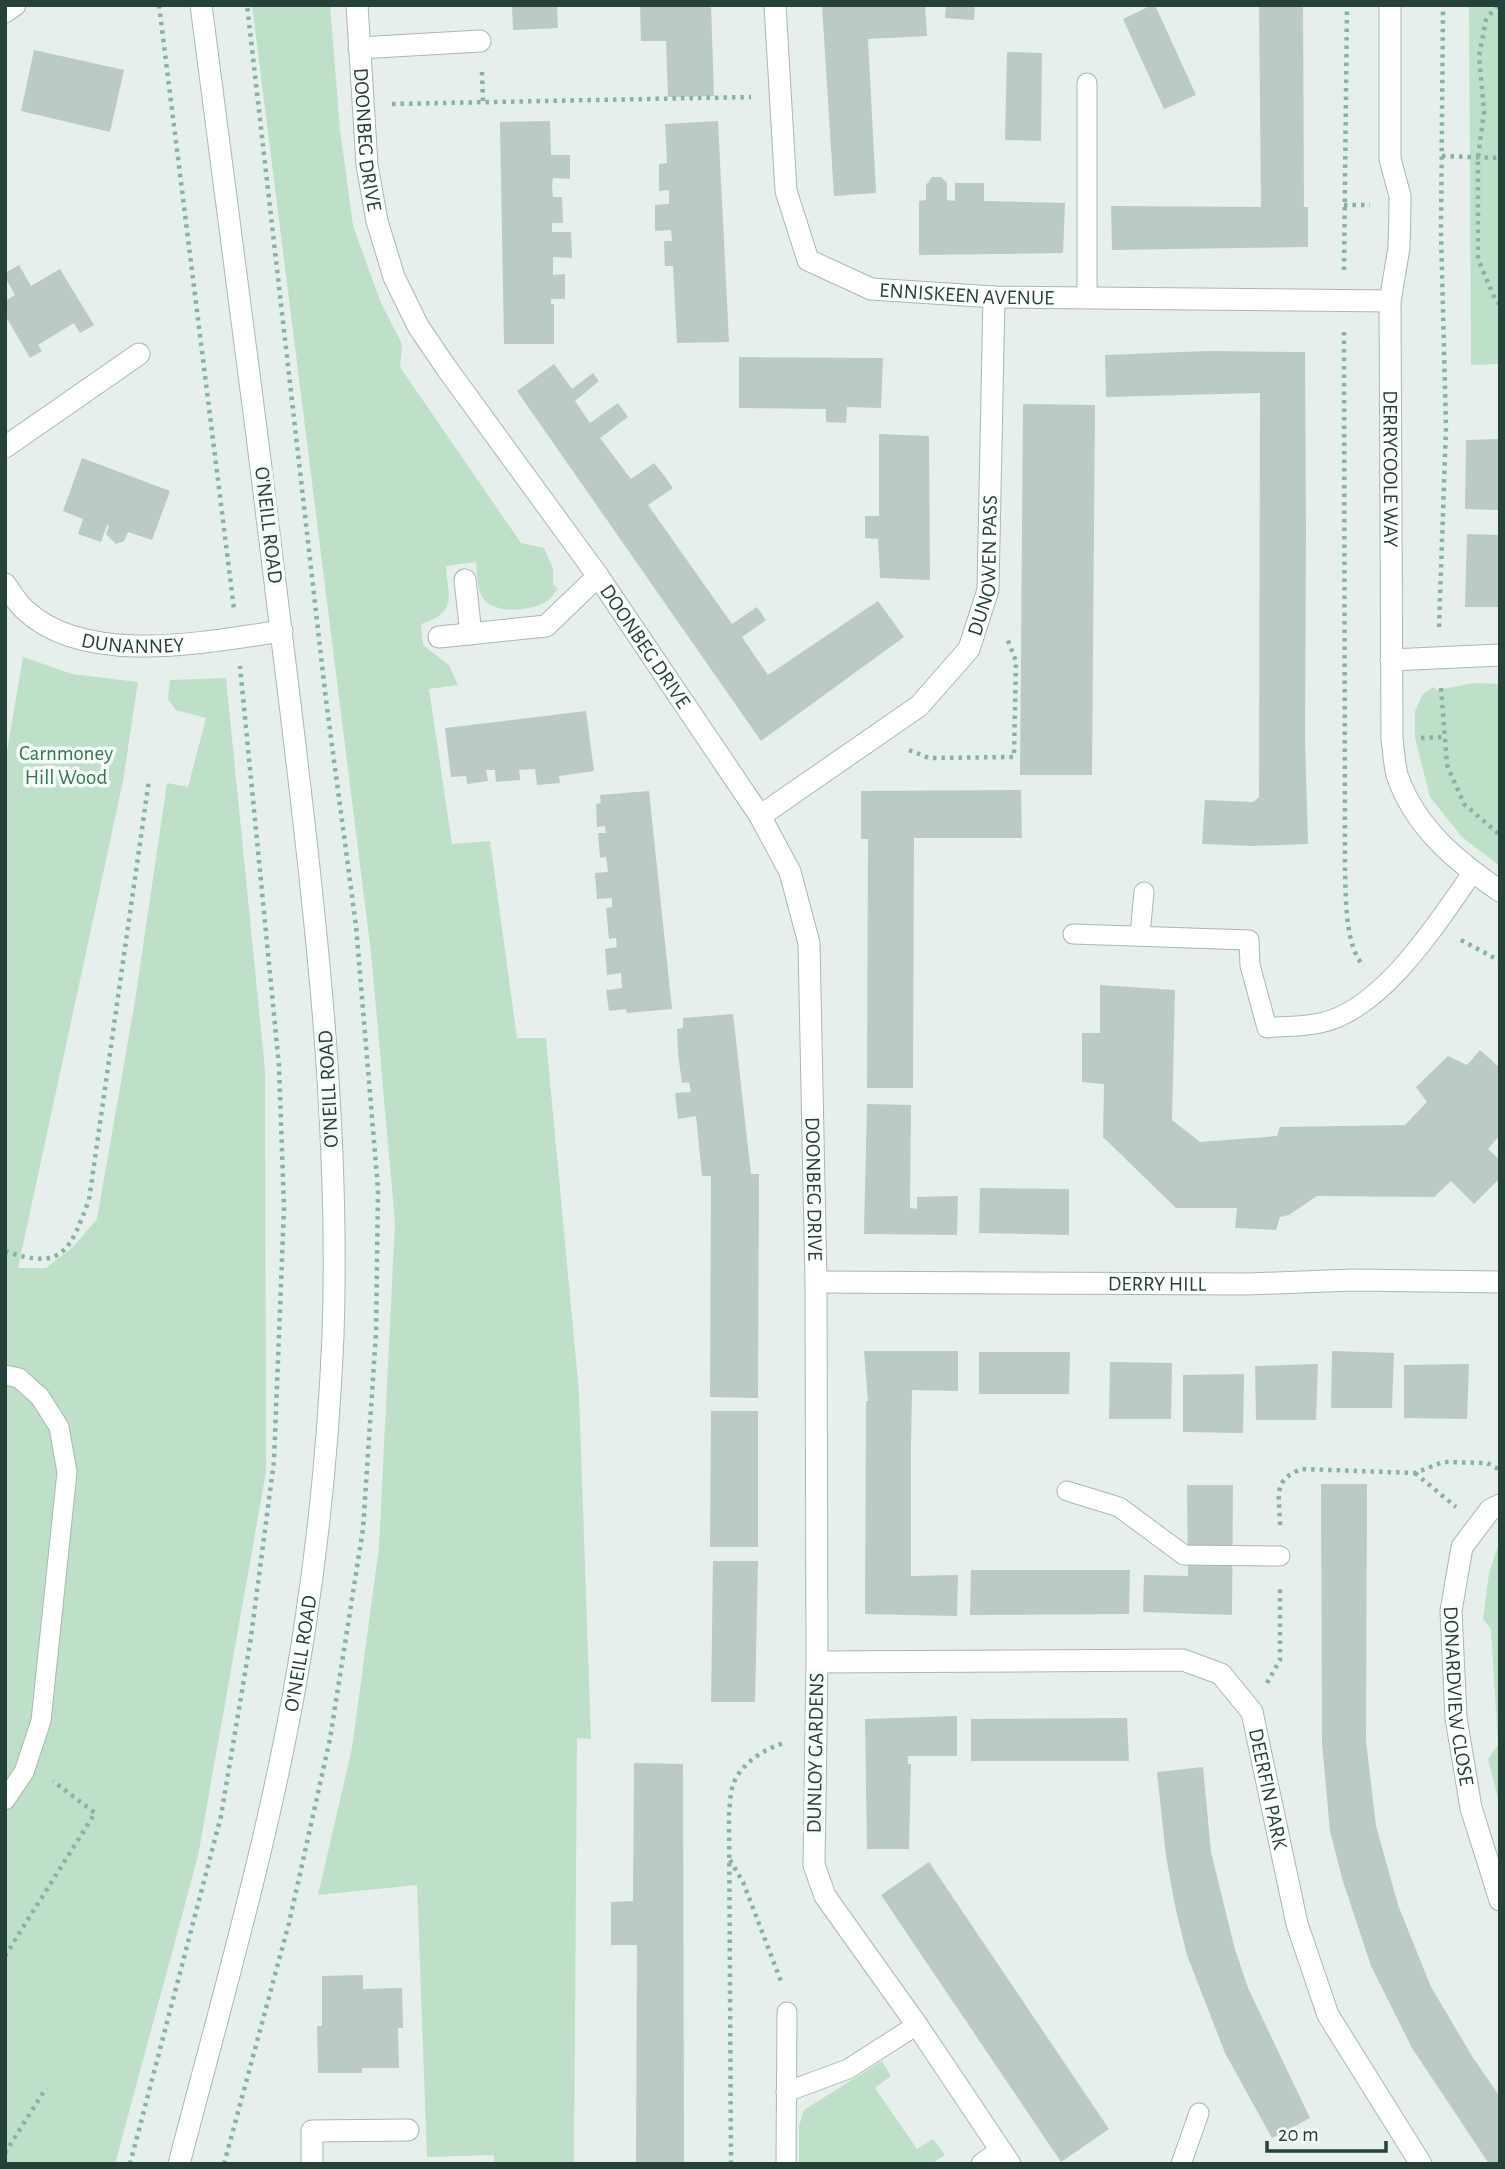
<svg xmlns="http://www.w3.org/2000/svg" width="1505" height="2169" viewBox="0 0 1505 2169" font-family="'Alegreya Sans',sans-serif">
	<rect width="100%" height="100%" fill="#e6efeb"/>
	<path fill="#bfe0c8" d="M252,5h78l10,125 13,96 28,77 21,41 -2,23 121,176 23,5 9,20v16l5,5c-3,3 -7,10 -11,12 -16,11 -57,14 -66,-6 -4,-9 -4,-23 -5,-33l-30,4c2,31 12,46 -25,58l2,21 26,20 9,20 -29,4 23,155 38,-3 27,197h29l33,355 12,346 -14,-1 -3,426h-80v-9l-67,2 -10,-272 -99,10 34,-147 27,-201 16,-324 -24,-271z
		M1469,5h31v359l-29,1z
		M23,657l49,17 66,8 -15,99 -105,487h28l27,-21 24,-28 38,-218 32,-218 21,4 18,-69 -30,-8 -8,-11 2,-19 56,-2 39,392 1,402 -68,384 -83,308h-110v-1401z
		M1474,683l26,1v182l-38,-29 -32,-40 -15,-59v-27l8,-17 10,-7 4,3z
		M1500,1540v267l-12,-48 10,-14 -7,-116 -8,-10 6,-46z
		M882,2061l9,15 -16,12 42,61 16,-10 12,16 -14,9h-132v-38l5,-16z"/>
	<path fill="#bbcac4" d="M512,5h45l1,23 -45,2z
		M640,5h71l3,91 -46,1 -2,-56h-25z
		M822,5h103l2,31 -59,3 8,154 -42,3z
		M946,5h29l-1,15 -29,-2z
		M1152,5h3l41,90 -32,14 -41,-90z
		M1259,5h44l1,202h4v40l-196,3 -1,-44 150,1z
		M34,50l90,20 -14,62 -89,-21z
		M1007,52l35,1 -1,88 -36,-1z
		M550,121l1,34h19v24l-17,-1 -1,8 1,11h9l1,26h-11v9h19l1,26 -19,-1v18l12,-1v25h-14v5h3v40h-50l-4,-222z
		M718,121l11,221 -52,1 -4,-77h-8l-1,-25h8l-1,-11 -16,1v-26l14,-1v-14l-10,1v-27l8,-1 -2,-39z
		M932,177h9l6,6v17l8,1v-18h29v18l81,2 -2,50 -144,2v-54l7,-1v-15z
		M19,265l12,21 29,-17 34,56 -14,8 -6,-10 -36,22 4,6 -12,7 -25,-43v-14l10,-6 -10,-18v-4z
		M1209,351l96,1 1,181 -1,206 3,105 -55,2 -51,-2 3,-44 48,2 6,-5 1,-404 -154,4 -1,-42z
		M739,357l144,1 -2,50 -34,-1 -1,16 -20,-1v-13l-87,-1z
		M554,364l18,25 21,-16 6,8 -24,20 15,22 28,-20 10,14 -28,21 31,41 23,-16 9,11 10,14 -25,17 84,119 25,-17 9,13 -24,17 26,38 110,-74 26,36 -143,104 -244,-350z
		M1023,404l72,1 -3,370h-72z
		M879,434l50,2 1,144 -50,-2 -2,-39 -13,-1v-22h14z
		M1500,439v71l-35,-1 1,-69z
		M82,458l88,33 -18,49 -24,-8 -4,9 -8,3 -10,-10 3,-8 -2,-1 -6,17 -23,-8 5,-15 -20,-8z
		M1467,534l33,1v72h-35z
		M586,711l8,60 -35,5 1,7 -23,2 -2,-16 -16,1 1,10 -24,2 -1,-12h-9l2,11 -21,3 -1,-8 -15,1 -6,-49z
		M1021,790l1,48h-108l-1,250h-46l1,-249h-7v-48z
		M649,791l23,218 -45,4 -1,-4 -17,2 -3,-21 16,-2 -1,-15 -14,2 -2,-26 12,-2 -1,-9 -7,1 -3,-31 6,-1v-9l-15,1 -2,-26 13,-1 -2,-15 -6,1 -2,-25h8l-1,-7 -8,1 -1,-23 5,-1 -1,-8z
		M1100,985l75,5 -3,130 28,22 77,-6 3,-9 125,-2 22,-23 -11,-15 32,-31 19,9 13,-15 20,18v67l-12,14 12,11v18l-26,26 -23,-23 -17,16 -117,-1 -28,19 -9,2 -4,13 -41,-2 2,-20h-61l-73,-71 1,-53 -22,-2v-49h18z
		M733,1014l18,160h8l-1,224 -48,-1 1,-221h-9l-6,-60 -18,3 -3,-26 16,-1 -2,-10 -7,1 -4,-29 -1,-25 6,-1v-10z
		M867,1104l44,1 -1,103 7,1v-12l41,-1 -1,39 -93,-1z
		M980,1188l89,1v46l-90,-2z
		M864,1351h94v40l-46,-1 -1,53v133l47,-1 -1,41 -92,-2 1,-213h2z
		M1332,1351l62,2 -2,55h-61z
		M979,1352h91l-1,42h-90z
		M1110,1362l62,1 -1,56h-62z
		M1318,1364l-2,56h-60l-1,-54z
		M1469,1364l-2,55 -63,-1v-53z
		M1244,1374l-1,59 -60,-1v-57z
		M711,1411h47v136h-48z
		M1321,1484h46l-1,257 10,85 22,79 33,82 41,69 28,41v67h-11l-77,-116 -41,-82 -29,-88 -12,-47 -8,-88z
		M1187,1485h46l-1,130 -89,-3 1,-37 44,1z
		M713,1561h45l-3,141h-44z
		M971,1570h159l-1,44 -159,1z
		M957,1716v40h-49v8h3l-2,85h-42l-2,-130z
		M1127,1718l2,43h-158v-42z
		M634,1763l49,1 1,400h-48l1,-219h-26v-43l22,-1z
		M1203,1767l8,85 23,94 14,42 62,130 -38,20 -47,-85 -38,-98 -12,-49 -9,-50 -9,-84z
		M929,1862l180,267 -48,33 -180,-267z
		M363,1975v14l39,-1 1,40h-5l1,40h-37v5h-44l-1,-47h5v-50z"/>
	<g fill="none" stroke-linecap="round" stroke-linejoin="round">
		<g stroke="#a8b8b2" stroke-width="21">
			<path id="lane" d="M1087,298v-215
				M1073,934l176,6 1,25 17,63c17,-2 36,-1 53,-5 62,-12 118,-101 153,-151
				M1140,935l4,-43
				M5,1375l14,3 21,19 19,30 8,45 -26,249 -17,51 -19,28
				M1067,1491l52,16 65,48 96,1
				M786,2092l62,-23 69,-44
				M786,2164l1,-152
				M1181,2164l18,-51"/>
		</g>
		<g stroke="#a8b8b2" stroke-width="23">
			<g id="street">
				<path id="s1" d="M357,5l10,160 10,56 17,56 24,49 27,40 153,210 162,240 30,56 19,71 7,339 1,380 -3,203 11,31 92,129 93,139"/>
				<path id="s2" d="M775,5l11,186 22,69 63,29 123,8 396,4"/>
				<path id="s3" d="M1390,5v154l10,37v8l-1,44 -9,53 2,438c2,13 2,27 6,39 19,51 58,83 102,113"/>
				<path d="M5,12l10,-7"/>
				<path d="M359,48l121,-7"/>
				<path d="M5,447l134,-93"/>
				<path d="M465,580l6,54"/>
				<path id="s4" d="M5,584c6,8 12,19 20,26 61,57 182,32 257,21"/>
				<path d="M439,637l107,-11 52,-50"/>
				<path d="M1391,660l109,-5"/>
				<path id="s5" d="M760,816l159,-110 50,-57 19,-59 6,-293"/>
				<path id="s6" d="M816,1282l432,2 105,-4 147,2"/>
				<path id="s7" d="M1500,1505l-10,5 -28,37 -11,64 5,107 15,90 29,92"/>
				<path id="s8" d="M817,1662l366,-2 38,14 31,38 45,212 31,91 93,149"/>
				<path d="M312,2164v-33l96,-1"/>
				<path d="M982,2164l19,-13"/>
			</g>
		</g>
		<g stroke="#a4bbb3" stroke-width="23">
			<g id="secondary">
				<path id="s9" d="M179,2164c47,-180 100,-360 127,-545 14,-93 23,-189 27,-283 7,-209 -17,-417 -42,-624 -28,-236 -59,-471 -90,-707"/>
			</g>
		</g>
		<path stroke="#86b3a5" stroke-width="4.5" stroke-dasharray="3.5 5" stroke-linecap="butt" d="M159,5l75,604
			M1497,5l-11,15 -7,36 5,56 -6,45v102l17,40 5,6
			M482,72l1,30
			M392,104l359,-7
			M1442,156l58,2
			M1344,205h26
			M1344,270l3,-265
			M1344,332l1,540c1,26 0,76 19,94
			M1439,627l7,-200 -5,-194 2,-228
			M1441,688l6,77 17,39 36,31
			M1421,738l22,-1
			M909,750l20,8 85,-1 2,-96 -10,-25
			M1461,940l39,21
			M5,1251c59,21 65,-2 84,-51l60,-420
			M1415,1473l41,34
			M1280,1525c0,-28 -9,-45 22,-56l113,4 28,-11 44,1 13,7
			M1267,1683l13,-23v-73
			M730,1860l13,22 39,102
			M5,1956l90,-143 -42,-32
			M5,2153l41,-65
			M130,2164l91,-348 30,-179 23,-176 10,-253 -5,-142 -39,-400
			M224,2164l65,-241 41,-184 33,-210 13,-196 2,-144 -22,-263 -30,-226 -79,-695
			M731,2164l-2,-350c1,-9 1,-20 4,-29 7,-21 31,-36 51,-42"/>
		<use href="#lane" stroke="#fff" stroke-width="19"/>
		<use href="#street" stroke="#fff" stroke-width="21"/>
		<use href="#secondary" stroke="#fff" stroke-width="21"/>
	</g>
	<g text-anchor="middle" stroke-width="7" stroke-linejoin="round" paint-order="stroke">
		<g font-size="21" fill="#24423a" stroke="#f7fbf9">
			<text dy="7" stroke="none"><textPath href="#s1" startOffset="135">DOONBEG DRIVE</textPath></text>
			<text dy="7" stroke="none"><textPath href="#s2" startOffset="424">ENNISKEEN AVENUE</textPath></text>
			<text dy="7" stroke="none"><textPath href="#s3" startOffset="466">DERRYCOOLE WAY</textPath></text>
			<text transform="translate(269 525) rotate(83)" y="7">O'NEILL ROAD</text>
			<text dy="7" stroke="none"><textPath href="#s5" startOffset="355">DUNOWEN PASS</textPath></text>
			<text dy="7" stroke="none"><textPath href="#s4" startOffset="149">DUNANNEY</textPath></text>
			<text dy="7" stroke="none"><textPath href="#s1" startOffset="723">DOONBEG DRIVE</textPath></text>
			<text transform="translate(328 1089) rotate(-93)" y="7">O'NEILL ROAD</text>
			<text dy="7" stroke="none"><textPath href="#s1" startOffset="1311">DOONBEG DRIVE</textPath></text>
			<text dy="7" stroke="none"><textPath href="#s6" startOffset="341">DERRY HILL</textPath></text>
			<text dy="7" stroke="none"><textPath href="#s9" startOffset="525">O'NEILL ROAD</textPath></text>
			<text dy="7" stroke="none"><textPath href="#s7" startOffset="208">DONARDVIEW CLOSE</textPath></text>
			<text transform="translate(815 1753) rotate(-89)" y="7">DUNLOY GARDENS</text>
			<text dy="7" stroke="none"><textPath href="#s8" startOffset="534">DEERFIN PARK</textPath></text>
		</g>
		<g font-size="21" fill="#2d7a4b" stroke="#f7fbf9">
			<text x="66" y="760">Carnmoney<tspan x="66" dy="24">Hill Wood</tspan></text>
		</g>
	</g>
	<rect width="1505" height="2169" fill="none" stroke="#24423a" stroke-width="14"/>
	<path d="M1267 2141v10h119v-10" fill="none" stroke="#24423a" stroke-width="3.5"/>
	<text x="1278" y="2141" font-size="21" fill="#24423a" stroke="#f7fbf9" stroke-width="5" paint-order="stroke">20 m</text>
</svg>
